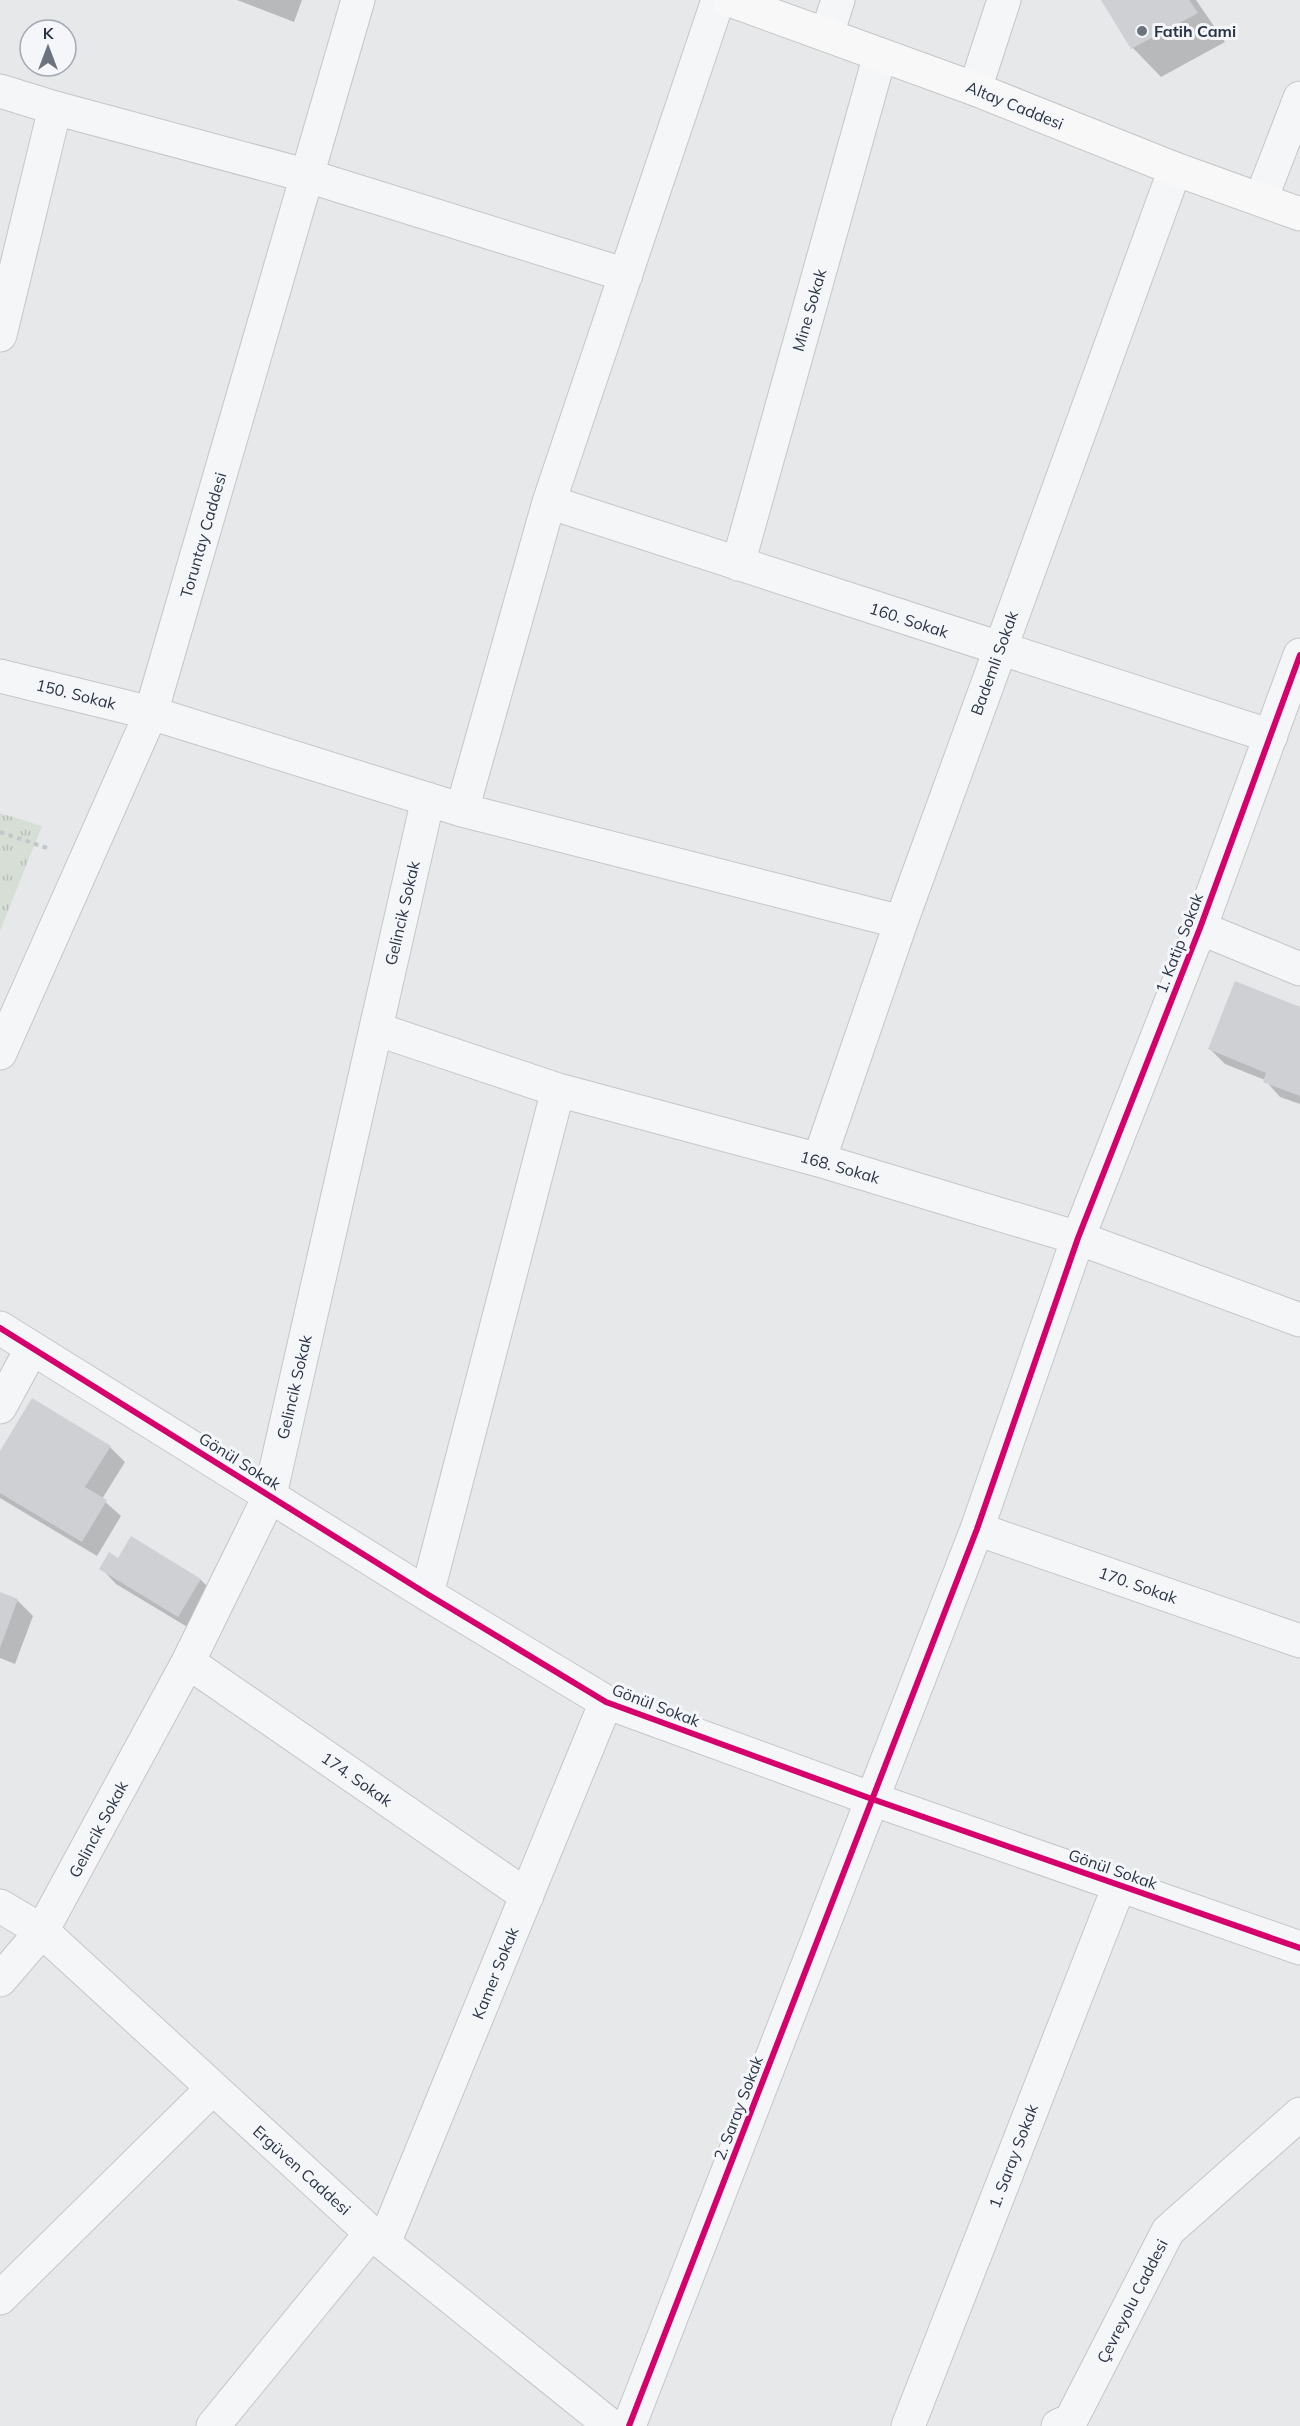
<svg xmlns="http://www.w3.org/2000/svg" width="1300" height="2426" viewBox="0 0 1300 2426" font-family="Mulish,sans-serif">
	<defs>
		<pattern id="park-tufts" width="24" height="20" patternUnits="userSpaceOnUse" patternTransform="scale(1.5)"><rect width="24" height="20" fill="#d6ded6"/><path d="M3 7l-1-3M5 7V3M7 7l1-3M15 17l-1-3M17 17v-4M19 17l1-3" fill="none" stroke="#b8bfb9"/></pattern>
	</defs>
	<rect width="100%" height="100%" fill="#e6e8ea"/>
	<path fill="url(#park-tufts)" d="M0,813l42,13 -42,105z"/>
	<path fill="#0003" d="M237,0h65l-8,22z
		M1103,0h93l29,42 -64,35 -28,-29z
		M1300,1009v95l-20,-7 -15,-17 -40,-16 -15,-15z
		M110,1447l15,15 -23,37 19,17 -24,40 -97,-58v-44z
		M132,1538l69,42 15,15 -22,36 -78,-47 -15,-16 17,-7z
		M0,1594l17,6 16,16 -18,48 -15,-6z"/>
	<path fill="#ced0d3" d="M1101,0h88l9,13 -67,36z
		M1235,981l65,26v89l-37,-14 3,-9 -58,-24z
		M32,1398l79,48 -26,41 22,13 -25,42 -82,-49v-42z
		M131,1536l70,43 -23,38 -79,-48 10,-17 9,6z
		M0,1592l18,7 -18,49z"/>
	<g fill="none" stroke-linecap="round" stroke-linejoin="round">
		<g stroke="#c4c6c8" stroke-width="35">
			<path id="street" d="M827,34l11,-34
				M975,89l29,-89
				M0,91l55,17 253,68 318,99
				M1261,199l39,-101
				M0,335l55,-227
				M549,502l722,234
				M738,564l142,-509
				M0,676l151,37 311,97 439,112
				M462,810l87,-308 169,-502
				M1200,928l100,41
				M376,1029l182,61 261,70 259,78 222,82
				M0,1053l151,-340 207,-713
				M819,1160l82,-238 274,-753
				M0,1328l427,266 179,108 266,97 428,149
				M0,1407l32,-59
				M977,1529l323,112
				M427,1594l131,-504
				M188,1662l339,234
				M0,1906l42,25 329,302 240,193
				M0,1980l42,-49 146,-269 82,-167 158,-696
				M384,2243l222,-541
				M0,2298l213,-210
				M213,2426l158,-193
				M629,2426l348,-897 101,-291 122,-310 100,-273
				M908,2426l211,-540
				M1058,2426l13,-6 97,-189 132,-117"/>
		</g>
		<g stroke="#c4c6c8" stroke-width="35">
			<path id="secondary" d="M730,0l245,89 200,80 125,45"/>
		</g>
		<path stroke="#c5c6ca" stroke-width="4" stroke-dasharray="4.5 4.5" stroke-linecap="butt" d="M0,832l50,17"/>
		<use href="#street" stroke="#f5f6f7" stroke-width="33"/>
		<use href="#secondary" stroke="#f8f8f8" stroke-width="33"/>
		<g stroke="#f4f6f9" stroke-width="10">
			<path id="cycleway" d="M0,1328l427,266 179,108 266,97 428,149
				M629,2426l348,-897 101,-291 122,-310 100,-273"/>
		</g>
		<use href="#cycleway" stroke="#d6006c" stroke-width="6"/>
	</g>
	<circle fill="#6c737f" stroke="#f4f6f9" stroke-width="2" cx="1142" cy="31" r="6"/>
	<g text-anchor="middle" stroke-width="6" stroke-linejoin="round" paint-order="stroke">
		<g font-size="16" font-weight="bold" fill="#2b3445" stroke="#f4f6f9" text-anchor="start">
			<text x="1154" y="37">Fatih Cami</text>
		</g>
		<g font-size="16" fill="#2b3445" stroke="#f4f6f9">
			<text transform="translate(1015 105) rotate(22)" y="6">Altay Caddesi</text>
			<text transform="translate(809 310) rotate(-74)" y="6">Mine Sokak</text>
			<text transform="translate(203 535) rotate(-74)" y="6">Toruntay Caddesi</text>
			<text transform="translate(909 620) rotate(18)" y="6">160. Sokak</text>
			<text transform="translate(994 663) rotate(-70)" y="6">Bademli Sokak</text>
			<text transform="translate(76 694) rotate(14)" y="6">150. Sokak</text>
			<text transform="translate(402 913) rotate(-77)" y="6">Gelincik Sokak</text>
			<text transform="translate(1179 943) rotate(-69)" y="6">1. Katip Sokak</text>
			<text transform="translate(840 1167) rotate(16)" y="6">168. Sokak</text>
			<text transform="translate(294 1387) rotate(-77)" y="6">Gelincik Sokak</text>
			<text transform="translate(240 1461) rotate(32)" y="6">Gönül Sokak</text>
			<text transform="translate(1138 1585) rotate(19)" y="6">170. Sokak</text>
			<text transform="translate(656 1705) rotate(21)" y="6">Gönül Sokak</text>
			<text transform="translate(357 1779) rotate(35)" y="6">174. Sokak</text>
			<text transform="translate(98 1829) rotate(-62)" y="6">Gelincik Sokak</text>
			<text transform="translate(1113 1869) rotate(19)" y="6">Gönül Sokak</text>
			<text transform="translate(495 1973) rotate(-68)" y="6">Kamer Sokak</text>
			<text transform="translate(738 2108) rotate(-69)" y="6">2. Saray Sokak</text>
			<text transform="translate(1013 2156) rotate(-69)" y="6">1. Saray Sokak</text>
			<text transform="translate(302 2170) rotate(42)" y="6">Ergüven Caddesi</text>
			<text transform="translate(1132 2301) rotate(-63)" y="6">Çevreyolu Caddesi</text>
		</g>
	</g>
	<g transform="translate(48 48)"><circle r="28" fill="#f4f6f9" stroke="#a4a8b1" stroke-width="1.5"/>
	<path d="M0-4.5L10 22L0 15L-10 22Z" fill="#6c737f"/>
	<text y="-9" font-size="16" font-weight="bold" text-anchor="middle" fill="#2b3445">K</text>
	</g>
</svg>
